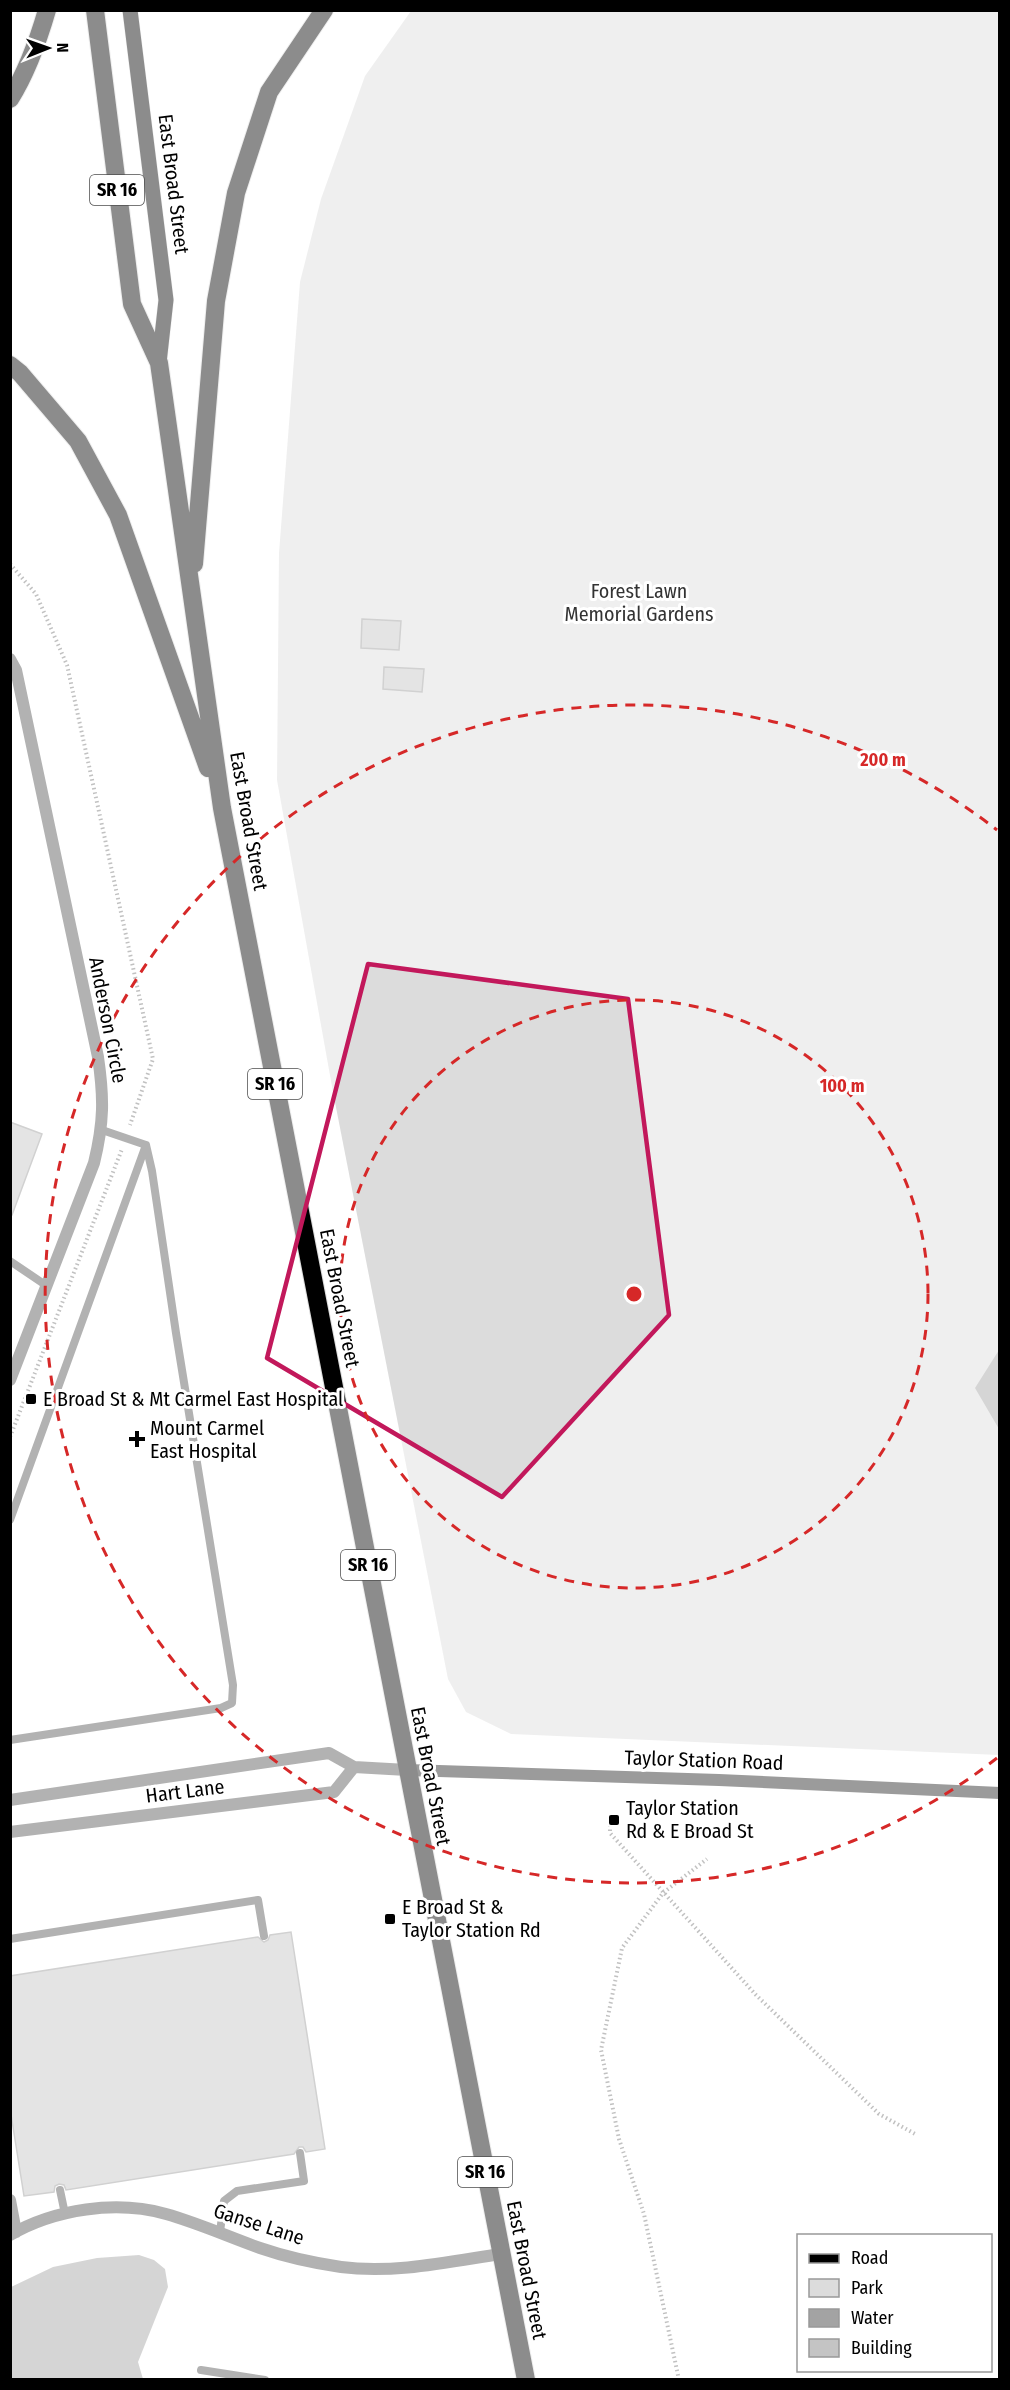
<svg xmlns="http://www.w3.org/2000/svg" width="1010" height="2390" viewBox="0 0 1010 2390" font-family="'Fira Sans Condensed',sans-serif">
	<rect width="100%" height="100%" fill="#fff"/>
	<path fill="#dcdcdc" d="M411,11h588v1744l-488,-21 -45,-22 -18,-33 -115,-587 -56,-312 2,-227 21,-271 21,-83 44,-123z"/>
	<path fill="#a3a3a3" d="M999,1350l1,79h-1l-24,-41z
		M139,2255l15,5 11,9 3,18 -30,75 5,17h-132v-92l42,-20 44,-9z"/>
	<path fill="#c4c4c4" stroke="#999" stroke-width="1.5" d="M362,619l39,2 -2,29 -38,-2z
		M384,667l40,2 -2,23 -39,-3z
		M10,1122l32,12 -30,81h-2z
		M291,1932l34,217 -19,3 -3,-5h-4l-5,7 -228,36 -2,-5 -5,-1 -4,2 -1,6 -30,4 -14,-88v-132l248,-39 6,5 4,-2 2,-5z"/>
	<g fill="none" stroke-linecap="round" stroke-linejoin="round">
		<g stroke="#dbdbdb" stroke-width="16">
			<path id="primary" d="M130,10l36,290 -7,63"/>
		</g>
		<g stroke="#dbdbdb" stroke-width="20">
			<path id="highway" d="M95,10l37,294 27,59 63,445 304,1572
				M10,99c17,-27 28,-58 37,-89
				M10,365l10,8 58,68 40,74 90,253
				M194,564l22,-263 20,-108 33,-101 55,-82"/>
		</g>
		<path stroke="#777" stroke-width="4" stroke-dasharray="1.5 3" stroke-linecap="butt" d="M10,564l26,30 31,71 86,394 -23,66
			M10,1437l112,-288
			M610,1816v17l146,162 123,119 38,21
			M679,2380l-35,-166 -25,-75 -18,-89 21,-102 41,-55 44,-34"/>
		<path stroke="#555" stroke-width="8" d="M10,1261l37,25
			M10,1520l136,-375 -44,-15
			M10,1740l211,-32 11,-5 1,-18 -57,-352 -24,-162 -6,-26
			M10,1939l248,-39 6,36
			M60,2190l5,24
			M220,2232l4,-31 13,-10 67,-10 -4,-28
			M201,2370l64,10"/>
		<path stroke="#555" stroke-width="12" d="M10,659l6,11 82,387c6,41 6,65 -4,106l-84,217
			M10,1800l319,-47 25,14 53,3
			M10,1832l324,-40 20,-25
			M10,2200l6,32
			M10,2235c45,-26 106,-35 156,-21 32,9 63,23 94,34 26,9 54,15 81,19 52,7 107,-5 159,-13"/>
		<path stroke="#222" stroke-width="12" d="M407,1770l312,10 281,13"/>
		<use href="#primary" stroke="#000" stroke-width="15"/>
		<use href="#highway" stroke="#000" stroke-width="18"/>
	</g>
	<path d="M0 0H1010V2390H0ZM368,964l260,35 41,316 -167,182 -235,-139z" fill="#fff" fill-opacity=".55" fill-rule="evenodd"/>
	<path fill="none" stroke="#c2185b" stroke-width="4.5" stroke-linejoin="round" d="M368,964l260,35 41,316 -167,182 -235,-139z"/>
	<g fill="none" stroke="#d62828" stroke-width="3" stroke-dasharray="10 8">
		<circle cx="634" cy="1294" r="294"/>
		<path d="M997 1758A589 589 0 1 1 997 830"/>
	</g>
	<g fill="#000" stroke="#fff" stroke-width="2">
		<rect x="25" y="1393" width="12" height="12" rx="3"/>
		<path d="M134 1430h6v6h6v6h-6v6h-6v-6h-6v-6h6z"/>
		<rect x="608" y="1814" width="12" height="12" rx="3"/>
		<rect x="384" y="1913" width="12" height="12" rx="3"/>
	</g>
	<g text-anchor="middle" stroke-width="6" stroke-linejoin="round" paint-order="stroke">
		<g fill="#fff" stroke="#4c4c4c" stroke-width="1.5">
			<rect x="90" y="175" width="54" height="30" rx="4.5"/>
			<rect x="248" y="1069" width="54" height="30" rx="4.5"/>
			<rect x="341" y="1550" width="54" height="30" rx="4.5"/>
			<rect x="458" y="2157" width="54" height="30" rx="4.5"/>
		</g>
		<g font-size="18" font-weight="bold" fill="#000">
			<text x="117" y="196">SR 16</text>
			<text x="275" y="1090">SR 16</text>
			<text x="368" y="1571">SR 16</text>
			<text x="485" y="2178">SR 16</text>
		</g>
		<g font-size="20" fill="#000" stroke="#fff">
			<text transform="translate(174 184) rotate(83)" y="7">East Broad Street</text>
			<text transform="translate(249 821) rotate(80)" y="7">East Broad Street</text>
			<text transform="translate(108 1020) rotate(79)" y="7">Anderson Circle</text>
			<text transform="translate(340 1298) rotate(79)" y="7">East Broad Street</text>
			<text transform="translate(704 1760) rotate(2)" y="7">Taylor Station Road</text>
			<text transform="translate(431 1776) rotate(79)" y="7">East Broad Street</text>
			<text transform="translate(185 1791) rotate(-7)" y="7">Hart Lane</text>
			<text transform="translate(259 2224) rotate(18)" y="7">Ganse Lane</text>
			<text transform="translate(527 2270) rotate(79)" y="7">East Broad Street</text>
		</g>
		<g font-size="20" fill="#333" stroke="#fff">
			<text x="639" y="598">Forest Lawn<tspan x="639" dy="23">Memorial Gardens</tspan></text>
		</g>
		<g font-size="20" fill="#000" stroke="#fff" text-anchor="start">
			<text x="43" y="1406">E Broad St &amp; Mt Carmel East Hospital</text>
			<text x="150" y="1435">Mount Carmel<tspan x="150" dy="23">East Hospital</tspan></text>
			<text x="626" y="1815">Taylor Station<tspan x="626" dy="23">Rd &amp; E Broad St</tspan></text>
			<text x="402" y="1914">E Broad St &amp;<tspan x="402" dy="23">Taylor Station Rd</tspan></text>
		</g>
	</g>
	<circle cx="634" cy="1294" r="9" fill="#d62828" stroke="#fff" stroke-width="3"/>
	<g font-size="18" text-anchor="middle" font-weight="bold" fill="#d62828" stroke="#fff" stroke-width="6" stroke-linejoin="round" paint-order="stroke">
		<text x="883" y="766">200 m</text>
		<text x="842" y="1092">100 m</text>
	</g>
	<rect width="1010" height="2390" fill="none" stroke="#000000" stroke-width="24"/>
	<rect x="797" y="2234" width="195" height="138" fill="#ffffff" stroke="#999999" stroke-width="1.5"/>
	<rect x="809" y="2254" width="30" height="9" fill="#000000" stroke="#999999" stroke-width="1.5"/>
	<text x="851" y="2264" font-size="18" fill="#000000">Road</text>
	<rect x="809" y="2279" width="30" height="18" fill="#dcdcdc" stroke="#999999" stroke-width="1.5"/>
	<text x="851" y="2294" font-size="18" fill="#000000">Park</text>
	<rect x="809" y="2309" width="30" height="18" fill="#a3a3a3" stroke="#999999" stroke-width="1.5"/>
	<text x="851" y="2324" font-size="18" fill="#000000">Water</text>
	<rect x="809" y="2339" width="30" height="18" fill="#c4c4c4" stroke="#999999" stroke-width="1.5"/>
	<text x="851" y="2354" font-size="18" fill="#000000">Building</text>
	<g transform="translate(48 48) rotate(89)" stroke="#ffffff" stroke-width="4.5" paint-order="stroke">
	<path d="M0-4.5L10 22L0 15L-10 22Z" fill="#000000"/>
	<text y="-9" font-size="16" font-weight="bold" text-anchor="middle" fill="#000000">N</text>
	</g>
</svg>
